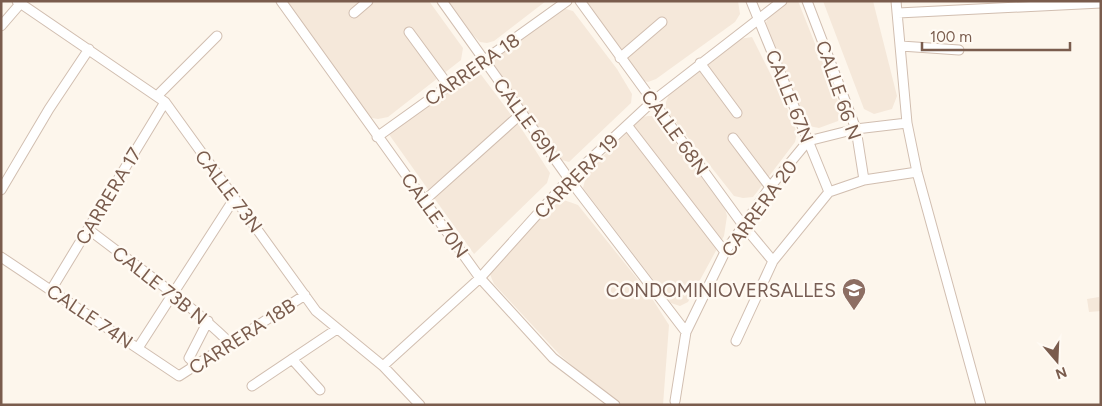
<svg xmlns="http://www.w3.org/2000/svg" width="1102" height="406" viewBox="0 0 1102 406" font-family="Figtree,sans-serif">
	<rect width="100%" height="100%" fill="#fdf6ec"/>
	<path fill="#f5e8da" d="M288,1h141l31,43 3,4 -2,12 -73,57 -10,2 -12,-2 -76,-106z
		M447,1h99l-52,40 -7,2 -7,-1 -8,-8z
		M586,1h152l2,13 -5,8 -79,57 -8,3 -7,-2z
		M798,1l43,108 -3,12 -19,7 -10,-2 -4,-5 -40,-96 4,-10 17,-13z
		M823,1h50l24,95 -5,13 -18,5 -10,-5z
		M562,8l11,3 44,58 15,25 -1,9 -62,59 -11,-3 -67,-89v-10z
		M752,37l34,68 11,28 -2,9 -38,50 -4,5 -10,1 -9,-2 -63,-80 -5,-8v-6l4,-10 69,-53z
		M476,68l45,60 29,45 -3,10 -73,71 -86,-121z
		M648,116h6l4,3 67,90 2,7 -3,20 -36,66 -8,4 -9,-3 -88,-115 4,-16 56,-55z
		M561,199l17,6 70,87 21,33 -6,80h-45l-58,-50 -66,-71 -5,-12 63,-69z
		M1099,297l2,14 -12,1 -2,-13z"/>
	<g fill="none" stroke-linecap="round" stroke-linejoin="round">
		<g stroke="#d1beb0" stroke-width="11">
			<path id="street" d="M17,1l148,101 151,209 67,55 37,39
				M281,1l199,277 73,80 62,47
				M442,1l127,178 117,153
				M580,1l163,224 30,36
				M751,1l78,191
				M807,1l49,128 8,51
				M896,1l11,122 10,49 64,233
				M354,13l14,-12
				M898,13l203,-10
				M1,26l19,-22
				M409,32l39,53
				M901,46l58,4
				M620,58l42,-36
				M700,63l37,50
				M157,96l60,-60
				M627,125l98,127
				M377,137l190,-136
				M733,138l37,49
				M1,190l48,-81 40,-60
				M425,200l97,-87
				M88,229c48,37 99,72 142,114
				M1,257l178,119 126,-81
				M51,290l114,-188
				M736,341l37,-80 56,-69 35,-12 53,-8
				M138,348l96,-149
				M292,359l28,31
				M197,365l-8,-7 19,-37
				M383,366l97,-88 89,-99 84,-78 129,-100
				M252,386l85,-57
				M675,401l11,-69 39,-80 45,-65 38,-46 48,-12 51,-6"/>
		</g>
		<use href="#street" stroke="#fff" stroke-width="9"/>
	</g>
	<defs>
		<g id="school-pin" transform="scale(1.25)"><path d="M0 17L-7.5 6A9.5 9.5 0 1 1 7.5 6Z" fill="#8d6e63" stroke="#fffaf3"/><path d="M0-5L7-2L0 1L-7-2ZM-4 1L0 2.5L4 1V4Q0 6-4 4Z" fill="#fff"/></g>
	</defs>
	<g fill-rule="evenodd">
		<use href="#school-pin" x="854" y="290"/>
	</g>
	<g text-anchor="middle" stroke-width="5" stroke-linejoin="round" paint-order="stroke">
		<g font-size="19" fill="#7a5c4d" stroke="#fffaf3">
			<text transform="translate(472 69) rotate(-35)" y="7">CARRERA 18</text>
			<text transform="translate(839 90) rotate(71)" y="7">CALLE 66 N</text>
			<text transform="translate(790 96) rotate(68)" y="7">CALLE 67N</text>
			<text transform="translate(527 120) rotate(54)" y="7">CALLE 69N</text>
			<text transform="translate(675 132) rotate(54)" y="7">CALLE 68N</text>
			<text transform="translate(576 176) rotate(-45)" y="7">CARRERA 19</text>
			<text transform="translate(229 191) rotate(53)" y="7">CALLE 73N</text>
			<text transform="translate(108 196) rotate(-59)" y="7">CARRERA 17</text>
			<text transform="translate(759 208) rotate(-54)" y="7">CARRERA 20</text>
			<text transform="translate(435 215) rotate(54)" y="7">CALLE 70N</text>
			<text transform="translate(160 285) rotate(38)" y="7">CALLE 73B N</text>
			<text transform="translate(90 316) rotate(34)" y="7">CALLE 74N</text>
			<text transform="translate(242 336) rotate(-33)" y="7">CARRERA 18B</text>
		</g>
		<g font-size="19" fill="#785e54" stroke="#fffaf3" text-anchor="end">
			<text x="836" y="297">CONDOMINIOVERSALLES</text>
		</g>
	</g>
	<rect width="1102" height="406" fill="none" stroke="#7a5c4d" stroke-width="5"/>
	<g transform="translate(1057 361) rotate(161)" stroke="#fffaf3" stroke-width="4" paint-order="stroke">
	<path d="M0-4L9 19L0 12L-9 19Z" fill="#7a5c4d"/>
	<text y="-8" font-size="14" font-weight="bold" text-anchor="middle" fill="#7a5c4d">N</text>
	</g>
	<path d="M922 42v8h148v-8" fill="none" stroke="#7a5c4d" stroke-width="2.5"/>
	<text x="930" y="42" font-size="15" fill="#7a5c4d" stroke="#fffaf3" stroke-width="4" paint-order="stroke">100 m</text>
</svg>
